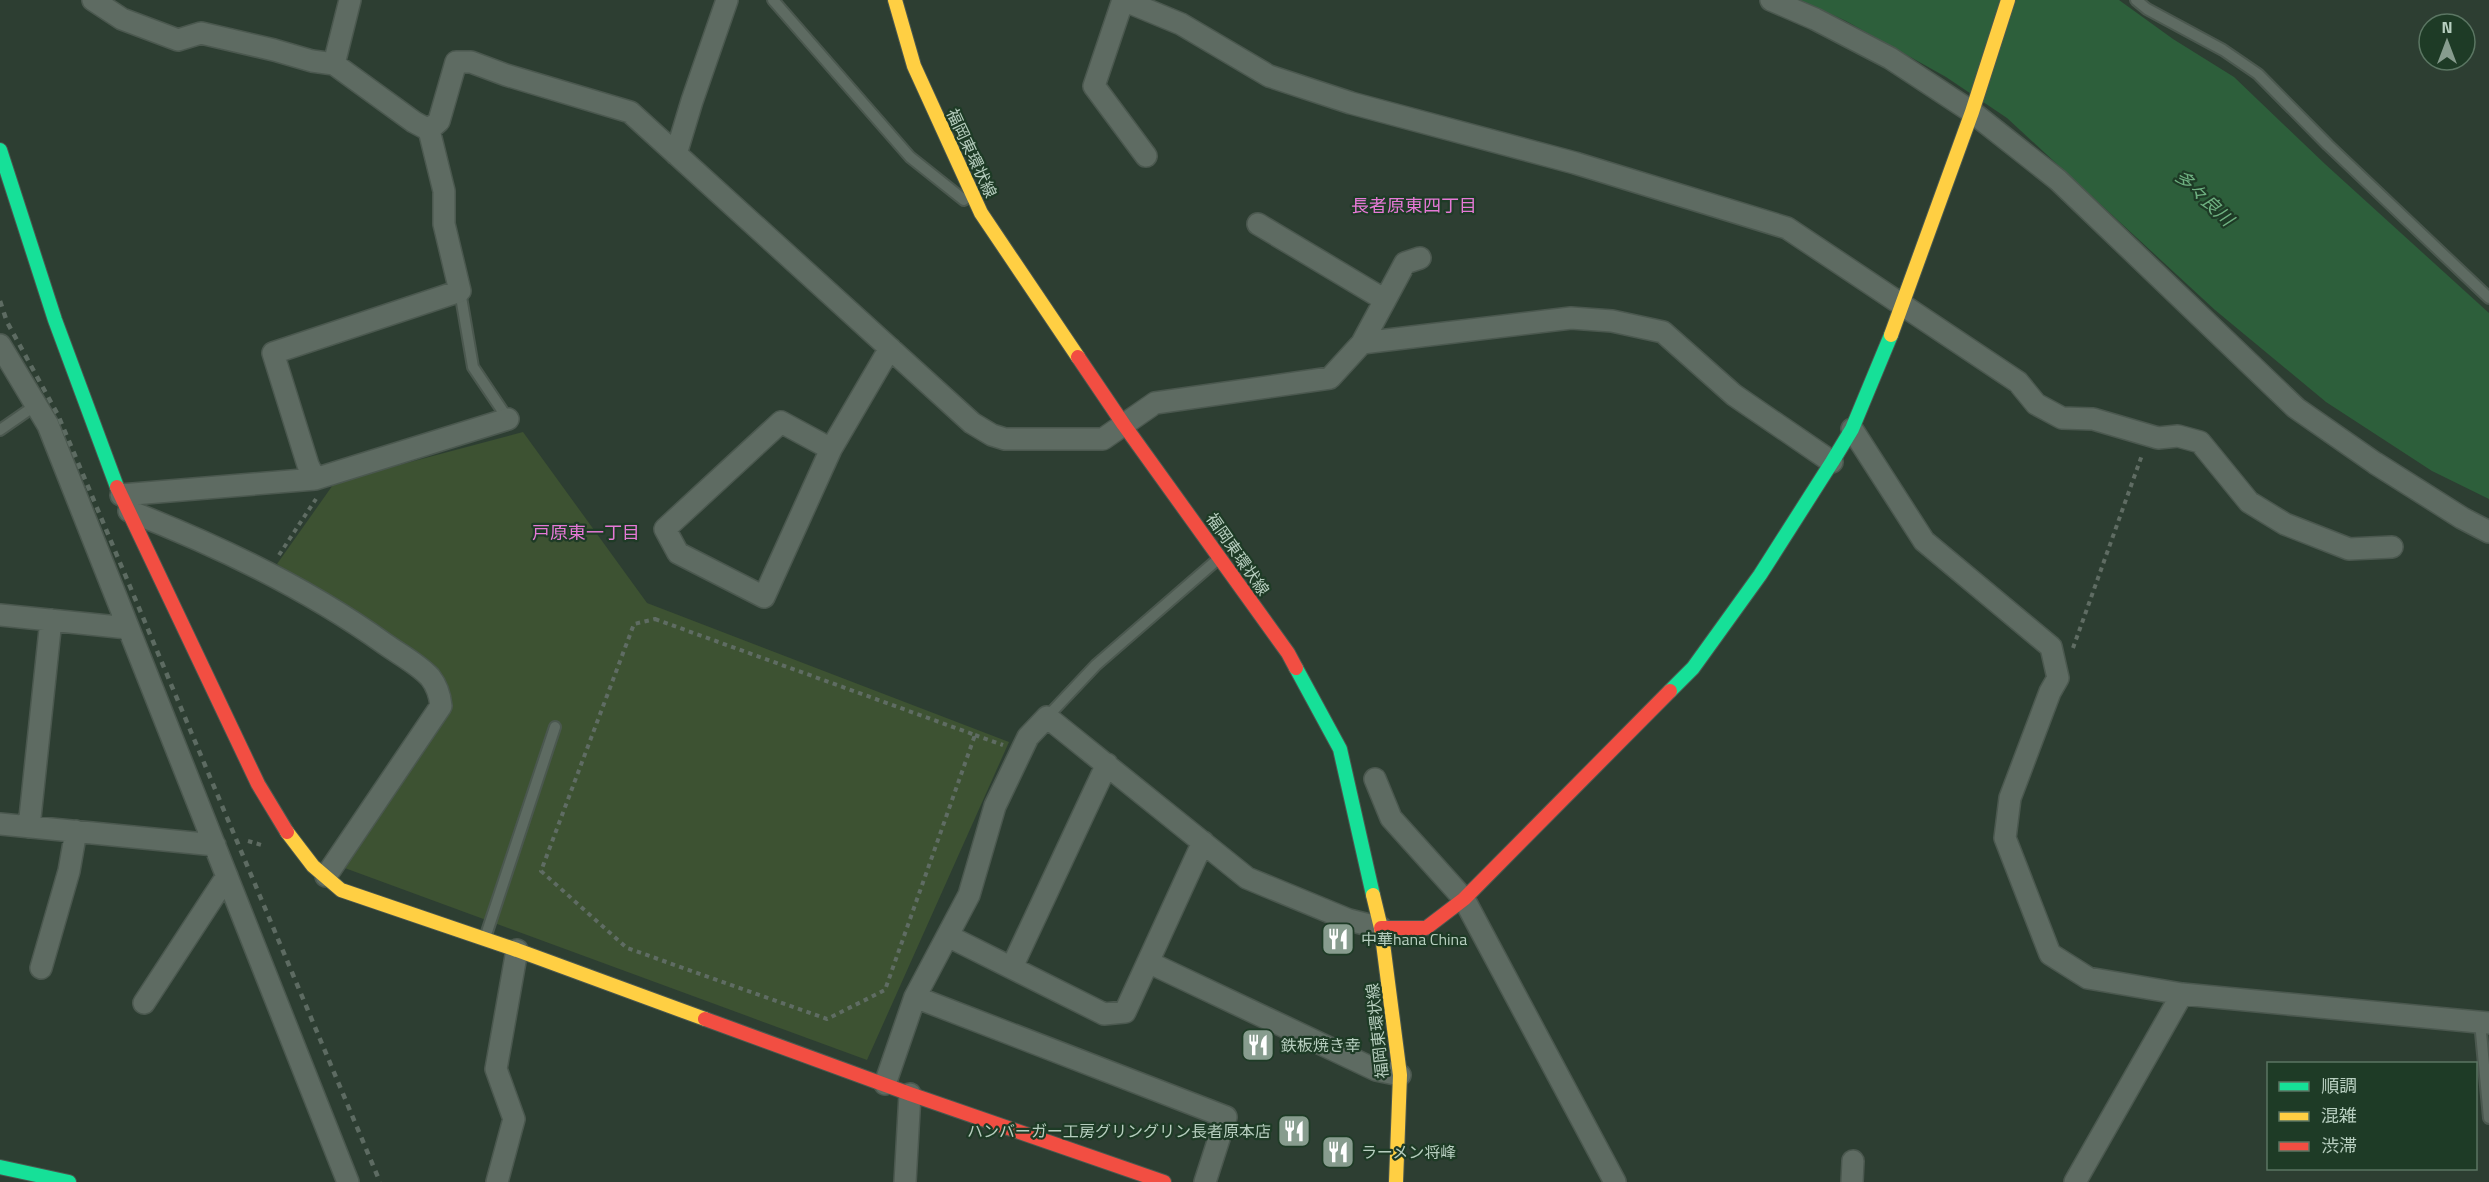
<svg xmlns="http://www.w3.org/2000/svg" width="2489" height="1182" viewBox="0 0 2489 1182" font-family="'Titillium Web','Noto Sans JP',sans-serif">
	<rect width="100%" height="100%" fill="#2d3e32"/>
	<path fill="#3d5232" d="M523,432l124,171 362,139 -142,318 -525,-193 97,-141 13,-26 -16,-25 -159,-111 58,-82z"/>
	<path fill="#2d5f3b" d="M1800,0h319l54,39 61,38 91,87 164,149v186l-57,-28 -106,-69 -111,-92 -208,-192 -61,-41 -100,-56z"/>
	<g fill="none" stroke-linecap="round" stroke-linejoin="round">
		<g stroke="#4b584f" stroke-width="14">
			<path id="lane" d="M773,0l137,157 54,43
				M2136,0l11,9 76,41 35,24 70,71 161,153
				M460,291l13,76 35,52
				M0,430l36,-25
				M1047,717l49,-52 121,-105
				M485,938l70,-211
				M2480,1022l9,96"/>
		</g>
		<g stroke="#4b584f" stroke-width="24">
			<path id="street" d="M93,0l29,19 56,21 23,-7 73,17 38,11 22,3 80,58 15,8 10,-9 17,-59h15l35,13 124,37 342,311 20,12 13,4h98l52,-36 175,-25 32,-35 209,-25 41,3 51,11 71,63 98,67
				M1123,0l58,24 88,52 82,27 224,60 212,65 231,154 18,22 26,14 31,1 65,19 20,-2 22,6 49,60 36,22 64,25 43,-2
				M1123,0l-29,86 52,70
				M1771,0l44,19 75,39 82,54 86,68 238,228 79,55 87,55 27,14
				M334,64l16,-64
				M676,154l16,-53 35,-101
				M1258,224l127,76
				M1362,343l43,-80 15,-5
				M0,345l48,80 300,757
				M1852,429l72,112 127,106 7,31 -8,14 -40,106 -5,40 45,116 38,24 94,16 307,29
				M831,449l-50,-27 -116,107 13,24 86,44 67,-148 59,-101
				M315,479l-7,-14 -35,-112 187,-62 -16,-67v-33l-15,-61
				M121,495l194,-16 193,-60
				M129,511c90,35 178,77 256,133 14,10 33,20 45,33 7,9 10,18 11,29l-115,170
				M0,615l128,13
				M1375,779l16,39 73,81 151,283
				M0,824l215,21
				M29,827l22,-207
				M948,936l156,78 21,-2 78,-170
				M1150,963l226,107 24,5
				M1012,967l95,-203
				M41,968l28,-97 7,-40
				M915,997l311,120 -21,65
				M144,1003l83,-127
				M885,1084l30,-87 54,-102 26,-89 33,-69 19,-20 200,161 102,42 32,8
				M497,1182l17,-63 -18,-50 21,-119
				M905,1182l5,-88
				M1852,1182l1,-21
				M2075,1182l107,-188"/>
		</g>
		<g stroke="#4b584f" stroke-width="16">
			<path id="fast" d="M0,150l55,170 62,167
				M1296,668l44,81 33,146
				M1670,691l23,-23 67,-93 72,-113 20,-33 39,-94
				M0,1167l69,15"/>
		</g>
		<g stroke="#4b584f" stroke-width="16">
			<path id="slow" d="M895,0l19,66 67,147 97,144
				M1891,335l81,-223 36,-112
				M287,832l26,34 28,24 176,60 188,69
				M1373,895l8,33 19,147 -4,107"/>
		</g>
		<g stroke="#4b584f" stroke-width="16">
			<path id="jam" d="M1078,357l46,68 164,228 8,15
				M117,487l141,297 29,48
				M1381,928h45l38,-29 206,-208
				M705,1019l205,75 254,88"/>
		</g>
		<path stroke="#5f6c63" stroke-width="4" stroke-dasharray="4.5 4.5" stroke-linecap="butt" d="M279,555l37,-56
			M655,619l320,116 -90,255 -58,29 -200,-71 -86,-77 93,-247z
			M2073,648l69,-193
			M975,735l28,10
			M248,841l17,5"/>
		<use href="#lane" stroke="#5e6b62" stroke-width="10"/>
		<use href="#street" stroke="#5e6b62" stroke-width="21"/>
		<use href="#fast" stroke="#16e098" stroke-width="14"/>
		<use href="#slow" stroke="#ffcf43" stroke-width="14"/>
		<use href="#jam" stroke="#f24e42" stroke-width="14"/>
		<path stroke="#5d6b62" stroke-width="4.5" stroke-dasharray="6 6" stroke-linecap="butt" d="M0,301l7,21 51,93 322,767"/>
	</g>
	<defs>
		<g id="restaurant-square" transform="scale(1.725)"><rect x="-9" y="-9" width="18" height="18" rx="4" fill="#879c8e" stroke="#1e3b26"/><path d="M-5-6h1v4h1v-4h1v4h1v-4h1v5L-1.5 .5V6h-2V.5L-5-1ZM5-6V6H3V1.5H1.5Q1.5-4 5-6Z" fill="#fff"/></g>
	</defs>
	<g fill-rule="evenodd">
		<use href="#restaurant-square" x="1338" y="939"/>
		<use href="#restaurant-square" x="1258" y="1045"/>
		<use href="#restaurant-square" x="1294" y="1131"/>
		<use href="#restaurant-square" x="1338" y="1152"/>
	</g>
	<g text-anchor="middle" stroke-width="4.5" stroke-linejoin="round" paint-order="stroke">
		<g font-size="16" fill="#b7cebf" stroke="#1e3b26">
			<text transform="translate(972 153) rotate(65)" y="6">福岡東環状線</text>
			<text transform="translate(1238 554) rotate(55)" y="6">福岡東環状線</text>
			<text transform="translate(1377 1031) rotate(-96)" y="6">福岡東環状線</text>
		</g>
		<g font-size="16" fill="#b7cebf" stroke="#1e3b26" text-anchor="start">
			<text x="1361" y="945">中華hana China</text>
			<text x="1281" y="1051">鉄板焼き幸</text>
			<text x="1271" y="1137" text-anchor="end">ハンバーガー工房グリングリン長者原本店</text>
			<text x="1361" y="1158">ラーメン将峰</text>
		</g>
		<g font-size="18" font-style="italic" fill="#6eb080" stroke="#1e3b26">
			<text transform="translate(2204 198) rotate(43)" y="6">多々良川</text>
		</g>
		<g font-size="18" fill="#e579d6" stroke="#1e3b26">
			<text x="1414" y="212">長者原東四丁目</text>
			<text x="586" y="539">戸原東一丁目</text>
		</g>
	</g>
	<rect x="2267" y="1062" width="210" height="108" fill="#1e3b26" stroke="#5b7663" stroke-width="1.5"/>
	<rect x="2279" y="1082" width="30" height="9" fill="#16e098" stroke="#5b7663" stroke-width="1.5"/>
	<text x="2321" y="1092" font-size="18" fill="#b7cebf">順調</text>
	<rect x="2279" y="1112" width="30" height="9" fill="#ffcf43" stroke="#5b7663" stroke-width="1.5"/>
	<text x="2321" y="1122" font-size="18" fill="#b7cebf">混雑</text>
	<rect x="2279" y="1142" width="30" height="9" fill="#f24e42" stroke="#5b7663" stroke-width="1.5"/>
	<text x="2321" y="1152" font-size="18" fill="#b7cebf">渋滞</text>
	<g transform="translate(2447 42)"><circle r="28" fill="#1e3b26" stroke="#5b7663" stroke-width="1.5"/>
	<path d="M0-4.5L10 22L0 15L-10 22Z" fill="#879c8e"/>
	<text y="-9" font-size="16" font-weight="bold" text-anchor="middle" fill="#b7cebf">N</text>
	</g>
</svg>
